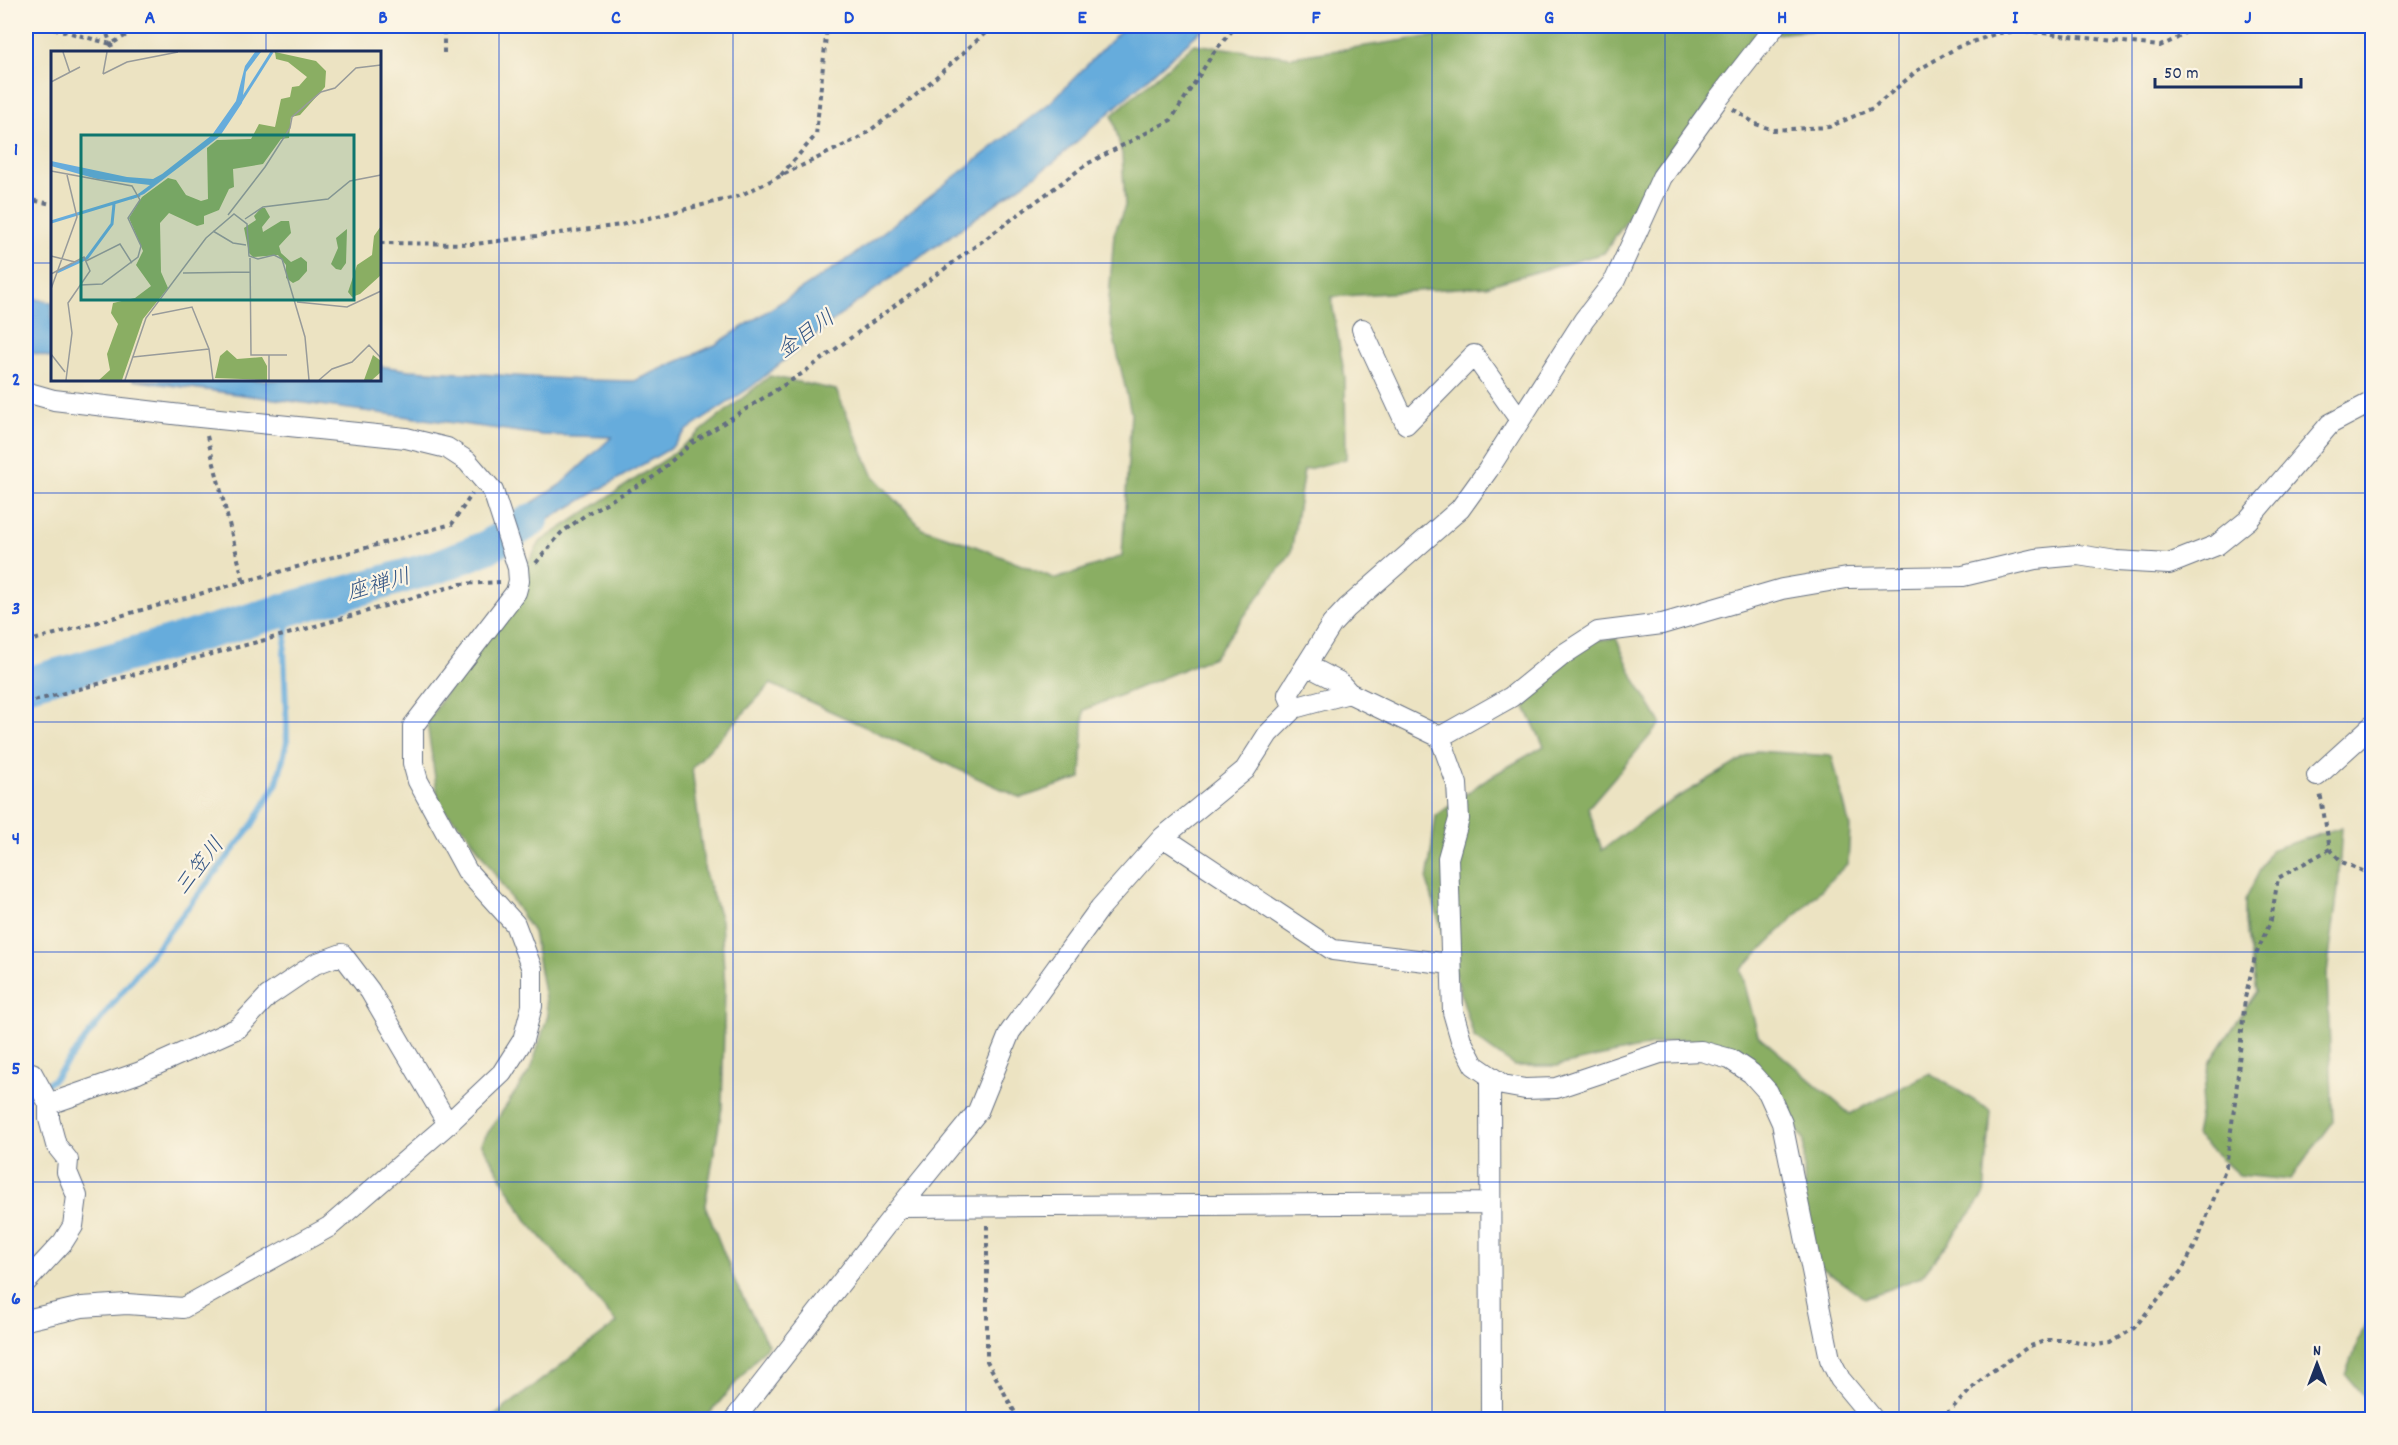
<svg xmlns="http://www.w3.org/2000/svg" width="2398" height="1445" viewBox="0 0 2398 1445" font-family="Dekko,'Klee One',sans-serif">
	<rect width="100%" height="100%" fill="#fcf5e5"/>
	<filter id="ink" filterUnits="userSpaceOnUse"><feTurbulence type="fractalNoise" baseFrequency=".0167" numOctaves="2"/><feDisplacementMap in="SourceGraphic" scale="12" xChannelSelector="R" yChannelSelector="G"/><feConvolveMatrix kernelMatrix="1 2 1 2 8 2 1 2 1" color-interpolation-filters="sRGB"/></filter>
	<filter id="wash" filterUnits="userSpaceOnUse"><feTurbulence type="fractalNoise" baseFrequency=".008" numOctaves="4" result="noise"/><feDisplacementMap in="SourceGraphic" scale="24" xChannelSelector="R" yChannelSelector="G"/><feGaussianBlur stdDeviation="1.35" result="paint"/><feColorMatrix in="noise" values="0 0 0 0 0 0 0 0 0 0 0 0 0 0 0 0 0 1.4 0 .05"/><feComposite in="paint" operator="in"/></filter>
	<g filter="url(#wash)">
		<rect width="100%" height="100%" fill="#ece3c2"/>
		<path fill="#8aae63" stroke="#526e60" stroke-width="1.5" d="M1498,26h335v2l-78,8 -151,217 -118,33 -155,11 14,81 1,81 -42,11 -13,83 -77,104 -130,53 -3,68 -60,20 -250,-114 -79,84 13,105 16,47 4,67 -3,121 -17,97 31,79 32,61 -63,74h-215l127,-96 -89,-101 -47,-79 50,-74 17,-54 -15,-83 -66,-100 -28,-27 -12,-82 114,-182 125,-82 104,-83 66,14 38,87 48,51 53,18 81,33 66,-23 9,-143 -23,-101 6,-78 11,-28 -3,-52 -10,-39 82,-71 97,13 135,-20 65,-3z
			M1616,638l19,42 26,43 -73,85 14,42 56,-41 98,-58 76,5 18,71 -2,36 -107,107 17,65 92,79 80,-41 61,38 -7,85 -63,81 -56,21 -60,-42 -1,-117 -68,-90 -56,-10 -123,27h-43l-40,-29 -47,-156 9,-65 49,-36 59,-34 -19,-39 56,-65z
			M2342,827l-4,62 -11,85 6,148 -43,58 -51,-5 -44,-40 14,-71 48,-73 -12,-68v-23l25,-50z
			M2372,1305v102l-26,-32z"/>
		<path fill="#66acdc" stroke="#406e9d" stroke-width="1.5" d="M1125,26h81l-152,136 -202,144 -101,81 -65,44 -15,17 -115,67 -83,38 -40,14 127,-82 52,-48 -69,-2 -411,-55h248v-14l29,4 176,10 49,1 81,-36 136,-88 200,-155z
			M26,296l26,7v55l-26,-7z"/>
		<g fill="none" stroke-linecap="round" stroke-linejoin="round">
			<path stroke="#66acdc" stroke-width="6" d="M26,1097l28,-18 197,-252 26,-44 10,-41 -3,-90 6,-44"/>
			<path stroke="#66acdc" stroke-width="34" d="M26,684l414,-118 47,-19 45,-27"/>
		</g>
	</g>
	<g filter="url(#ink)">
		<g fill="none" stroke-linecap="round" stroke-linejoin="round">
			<g stroke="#646e81" stroke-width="22">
				<path id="minor" d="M1362,329l44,95 68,-69 46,65
					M26,392l28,8 136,16 216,22 41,10 20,13 26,30 25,77 1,13 -3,11 -103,134v37l5,18 49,90 48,53 17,45v37l-9,34 -21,33 -54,51 -119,103 -146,81 -56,-4 -45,3 -56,13
					M1306,665l33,17 10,11
					M1294,708l-6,-14 44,-70 15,-16 113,-99 28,-39 96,-150 31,-40 47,-103 56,-78 57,-73
					M1440,737l71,-40 53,-43 34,-22 64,-8 120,-35 65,-11 116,-2 72,-17 43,-4 38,6 53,3 48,-19 31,-25 82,-96 42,-22
					M2317,776l55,-50
					M1163,837l170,113 118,14
					M1490,1076l1,344
					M26,1077l6,-4 17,31
					M49,1104l89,-31 100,-45 30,-32 47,-32 27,-10 28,37 78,133
					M900,1207l590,-4
					M26,1282l37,-40 10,-16 4,-30 -10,-24 1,-12 -12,-15 -7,-26v-15
					M734,1420l166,-213 78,-96 32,-79 90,-124 63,-71 82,-67 23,-36 26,-26 55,-15 91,44 17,47 2,35 -11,39 5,154 8,28 13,25 29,20 22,4 31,-1 104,-35 41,-2 29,8 21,14 17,19 14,31 48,236 10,20 34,41"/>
			</g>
			<path stroke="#646e81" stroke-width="4" stroke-dasharray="4.5 4.5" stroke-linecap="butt" d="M45,26l66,18 31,-18
				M104,26l10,26
				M444,53v-27
				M1733,109l23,15 17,6 56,-3 44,-19 45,-38 40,-23 40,-14 28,-2 134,15 16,-7 18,-13
				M781,175l35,-40 11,-109
				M26,199l26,5
				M380,243l95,1 146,-19 118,-29 122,-59 45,-33 87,-78
				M207,436l37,147
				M536,563l25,-30 27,-20 65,-36 39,-34 111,-70 284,-209 84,-44 43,-68 22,-26
				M26,642l426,-118 20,-30
				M26,703l269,-71 166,-48 39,-2
				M2330,849l12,13 30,13
				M987,1225v136l32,59
				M1940,1420l45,-44 43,-29 19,-7h22l27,5 15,-2 23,-15 48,-58 15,-28 29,-75 10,-73 9,-96 10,-41 16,-37 7,-42 52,-29 -10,-57"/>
			<use href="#minor" stroke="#fff" stroke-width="20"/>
		</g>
	</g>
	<path fill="none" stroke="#1d4ed8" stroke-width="1.5" stroke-opacity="0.55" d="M266,26v26M499,26v1394M733,26v1394M966,26v1394M1199,26v1394M1432,26v1394M1665,26v1394M1899,26v1394M2132,26v1394M26,263h26M380,263h1992M266,380v1040M26,493h2346M26,722h2346M26,952h2346M26,1182h2346"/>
	<g text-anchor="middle" stroke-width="4.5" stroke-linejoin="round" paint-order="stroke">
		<g font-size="22" font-style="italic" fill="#325484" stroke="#fcf5e5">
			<text transform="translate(805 333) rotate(-36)" y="8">金目川</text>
			<text transform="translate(378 583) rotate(-16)" y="8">座禅川</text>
			<text transform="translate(198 865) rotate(-52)" y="8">三笠川</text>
		</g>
	</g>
	<g transform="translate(51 51)">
		<rect width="330" height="330" fill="#ece3c2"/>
		<path d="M224,1l41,9 10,10 -1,16 -25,28 -9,2 -2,21 -8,1 -18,25 -30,5 1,18 -5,2 -10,21 -15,6v8l-7,2 -28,-13 -9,10 1,49 7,16 -25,31 -21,61h-23l11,-10 -3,-16 11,-30 -7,-11 2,-10 22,-5 16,-12 -15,-21 7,-14 -14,-33 13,-21 26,-19 8,2 10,15 15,6 7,-2 -1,-51 10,-8 34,-1 8,-15 16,3 6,-28 9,-2 2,-10 7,-1 8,-9 -19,-15 -12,-3zM210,157h4l5,9 -8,10 1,5 18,-11h8l2,12 -12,13 2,7 10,9 10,-5 6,5v9l-8,9 -6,3 -7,-5v-13l-8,-10 -25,2 -4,-4 -5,-25 12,-8 -2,-4zM330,175v49l-21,19 -8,3 -4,-5 9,-27 15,-10 2,-19zM296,178l-1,34 -5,7 -5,-1 -5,-5 7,-16 -2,-10zM176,299l10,9 25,-2 5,9v14l-52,-2 5,-22zM322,304l8,6v11l-9,8h-8z" fill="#8aae63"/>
		<path d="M204,1h6l-15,20 -4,31 -22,33 -76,58 -14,6 20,-15 -53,-6 -46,-13v-5l76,16 26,2 9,-5 50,-39 24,-34 9,-35z" fill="#66acdc"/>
		<path fill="none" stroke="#66acdc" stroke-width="3" d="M190,50l31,-49M0,171l89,-27M6,221l30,-14 25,-34 2,-20"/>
		<path fill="none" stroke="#989b9a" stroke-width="1.5" d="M12,1l7,21M52,23l24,-12 51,-10M52,23l4,-22M0,31l29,-15M0,120l81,15 8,14 -12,18 13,28 -3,11 -36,27 -22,1M177,164l37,-48 25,-39 2,-11 29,-25 14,-4 21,-20 25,-3M194,168l18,-12 65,-8 22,-18 31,-6M162,180l20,12 13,2M0,205l24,6M199,207l1,97h36M35,210l34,-17 12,19M132,222l67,-1M0,223l33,-17 6,14 -22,32 4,30 -6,47M0,238l26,-72 -10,-42M246,251l50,5 34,-16M101,264l40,-8 17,42 4,31M0,303l14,18M82,306l76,-8M74,329l21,-62 60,-80 28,-24 13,10 2,32 9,3 16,-4 8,4 23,78 4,43M218,329v-25M268,329l13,-11 20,-7 17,-17 12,13"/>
		<path fill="#0f766e" fill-opacity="0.15" stroke="#0f766e" stroke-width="3" d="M30,84h273v165h-273z"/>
		<rect width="330" height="330" fill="none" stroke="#1b2f5e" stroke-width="3"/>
	</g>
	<rect width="2398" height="1445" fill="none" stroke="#fcf5e5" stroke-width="66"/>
	<g transform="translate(2317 1364)" stroke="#fcf5e5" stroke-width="4.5" paint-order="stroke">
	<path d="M0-4.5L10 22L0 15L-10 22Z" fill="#1b2f5e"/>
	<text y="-9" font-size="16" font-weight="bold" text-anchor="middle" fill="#1b2f5e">N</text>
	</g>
	<path d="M2155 78v9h146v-9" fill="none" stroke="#1b2f5e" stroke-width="3"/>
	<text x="2164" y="78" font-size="18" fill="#1b2f5e" stroke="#fcf5e5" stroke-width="4.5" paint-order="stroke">50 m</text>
	<rect x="33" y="33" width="2332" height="1379" fill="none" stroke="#1d4ed8" stroke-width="2"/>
	<g font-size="20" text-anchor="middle" font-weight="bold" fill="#1d4ed8">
		<text x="150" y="23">A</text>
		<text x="383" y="23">B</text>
		<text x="616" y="23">C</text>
		<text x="849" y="23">D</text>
		<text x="1082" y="23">E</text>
		<text x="1316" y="23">F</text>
		<text x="1549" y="23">G</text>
		<text x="1782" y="23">H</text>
		<text x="2015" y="23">I</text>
		<text x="2248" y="23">J</text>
		<text x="16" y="155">1</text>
		<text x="16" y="385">2</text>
		<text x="16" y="614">3</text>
		<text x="16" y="844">4</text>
		<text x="16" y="1074">5</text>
		<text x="16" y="1304">6</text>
	</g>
</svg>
